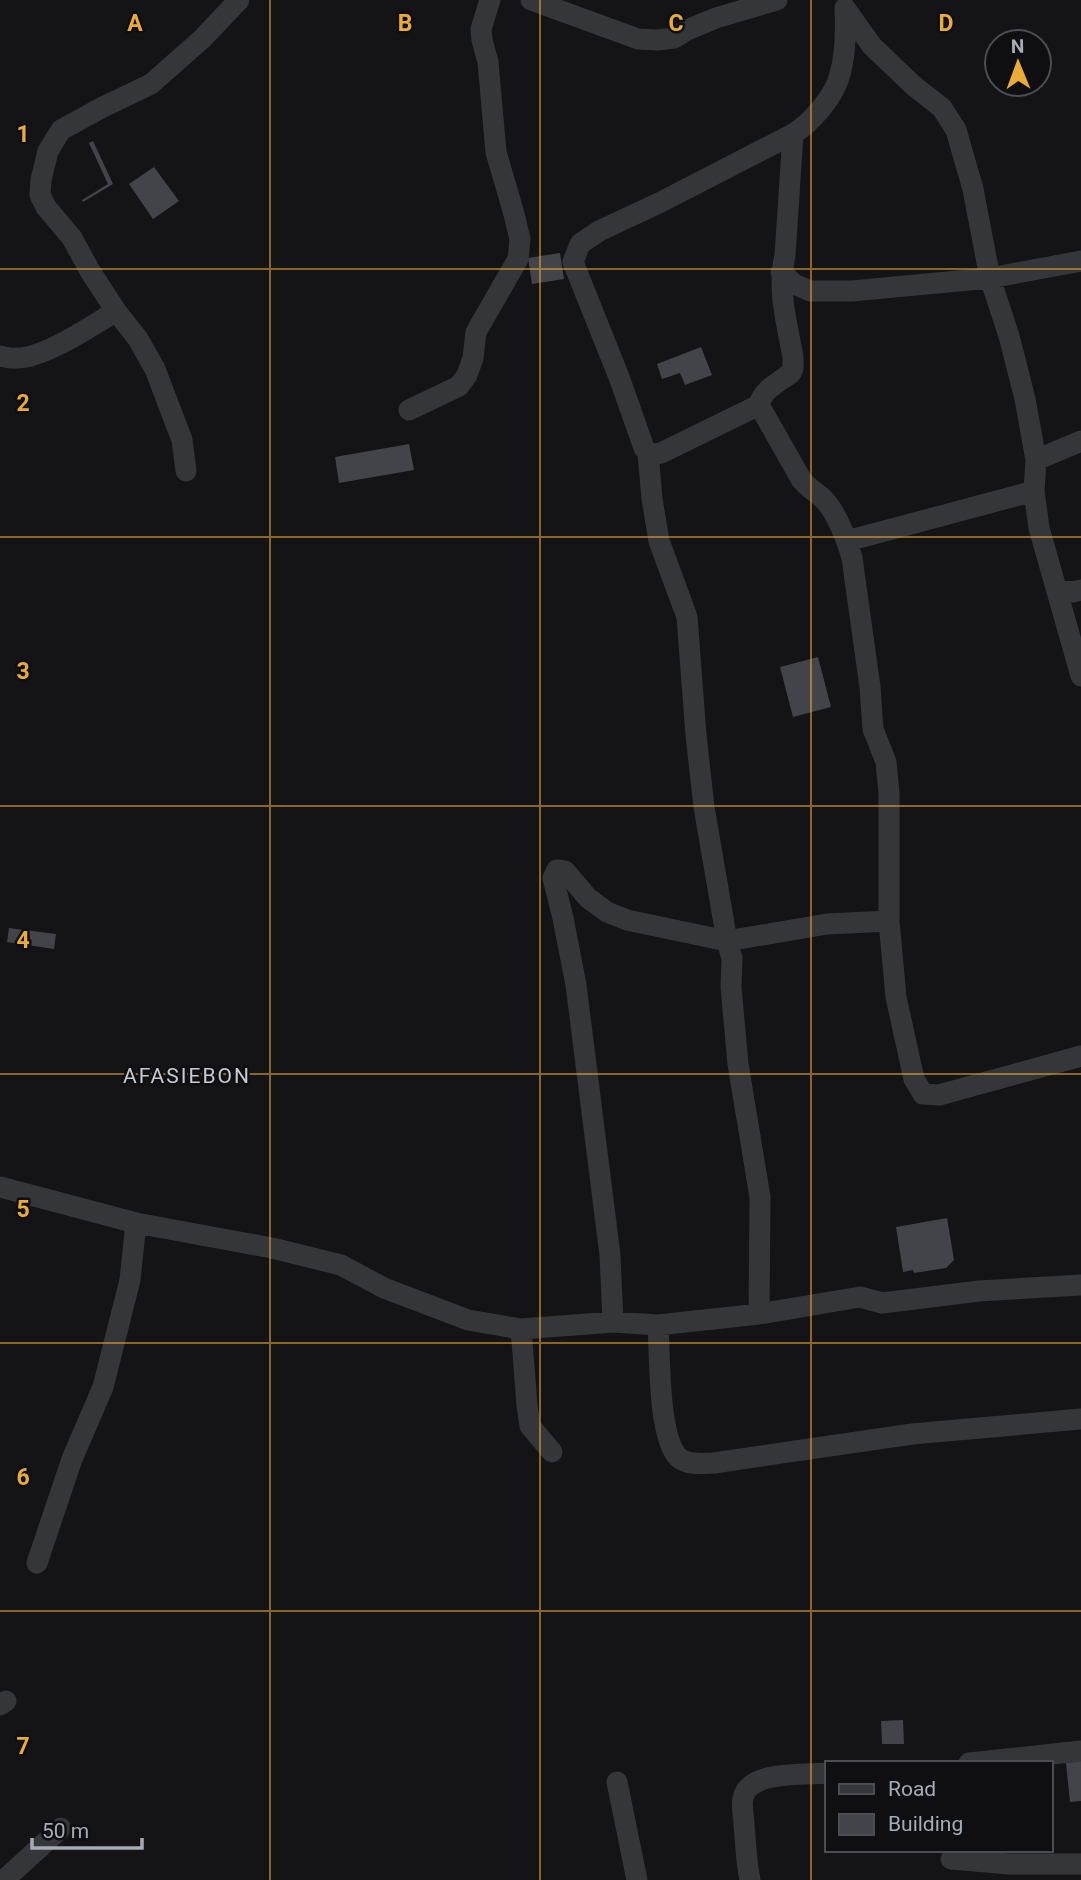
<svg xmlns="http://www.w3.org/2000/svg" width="1081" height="1880" viewBox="0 0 1081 1880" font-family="Roboto,sans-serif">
	<rect width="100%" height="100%" fill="#141416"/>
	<path fill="#434449" d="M93,141l20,43 -30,18 -1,-2 26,-16 -19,-41z
		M154,167l25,34 -26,18 -24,-35z
		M560,253l4,26 -32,5 -4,-26z
		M701,347l11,28 -27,10 -5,-12 -18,6 -5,-15z
		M409,444l5,26 -75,13 -4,-26z
		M818,657l13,50 -38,10 -13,-50z
		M9,928l47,6 -2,15 -47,-7z
		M947,1218l7,42 -8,8 -32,5 -1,-3 -10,2 -7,-45z
		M903,1720l1,24h-22l-1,-23z
		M1081,1761v40l-11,1 -4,-39z"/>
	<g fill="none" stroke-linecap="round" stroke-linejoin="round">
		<path stroke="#35363a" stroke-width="21" d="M531,0l107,39 20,1 16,-2 13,-8 29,-12 61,-18
			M845,8c1,22 1,45 -5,66 -5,22 -29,49 -47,60l-8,121c-8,35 2,68 8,102v11l-2,5c-12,9 -29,17 -32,32l42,74c7,10 18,14 25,23 11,12 22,41 26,56l18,129 3,42 13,33 3,31v128l7,76 18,82 9,15 16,1 142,-39
			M845,8l27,38 42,40 28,22 14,22 17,59 17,89 19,58 16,63 11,61 -2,31 5,37 42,148
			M781,272l13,12 16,7h42l138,-13 91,-17
			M0,356c5,1 11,3 17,2 27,0 75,-32 99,-47
			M759,405l-98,48 -7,1 -6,-1 -4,-5 -25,-71 -46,-115 7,-18 19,-13 60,-28 134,-69
			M409,410l50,-24 8,-11 6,-17 3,-26 42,-73 2,-20 -6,-25 -18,-62 -8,-90 -6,-22 -1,-11 9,-29
			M1036,460l45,-19
			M186,471l-4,-31 -27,-71 -17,-30 -22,-28 -26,-40 -18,-33 -26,-31 -6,-12 1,-15 7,-29 13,-21 40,-22 50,-24 51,-45 37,-39
			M847,541l187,-50
			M1058,590l15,2 8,-2
			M0,1187l136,36 136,25 69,17 43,23 84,32 53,9 92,-7 45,3 101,-11 101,-17 22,6 97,-12 102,-6
			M759,1314l1,-117 -22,-133 -7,-77 1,-29 -5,-17 100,-17 62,-3
			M613,1322l-3,-67 -34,-270 -13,-67 -10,-40 4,-8 8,1 23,27 19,14 20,8 100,21 -23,-134 -8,-72 -9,-118 -28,-76 -7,-42 -4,-46
			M658,1325c2,30 0,111 20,132 9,9 25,6 36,6l198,-29 169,-15
			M521,1329l6,76 3,21 22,26
			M37,1563l35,-104 31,-72 27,-107 6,-57
			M0,1705l6,-4
			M969,1763l112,-12
			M617,1782l20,98
			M951,1859l58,5h72
			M4,1880l57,-52
			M750,1880c-4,-18 -4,-36 -6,-55 0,-8 -3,-19 -1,-27 6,-28 62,-23 84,-25"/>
	</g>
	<path fill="none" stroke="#ebac37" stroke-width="2" stroke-opacity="0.55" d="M270,0v1880M540,0v1880M811,0v1880M0,269h1081M0,537h1081M0,806h1081M0,1074h1081M0,1343h1081M0,1611h1081"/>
	<g text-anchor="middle" stroke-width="5" stroke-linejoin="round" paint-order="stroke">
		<g font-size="21" letter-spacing="2" fill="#c7cad2" stroke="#0f0f11">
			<text x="187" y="1083">AFASIEBON</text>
		</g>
	</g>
	<g font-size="23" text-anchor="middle" font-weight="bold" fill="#ebac37" stroke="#0f0f11" stroke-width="5" stroke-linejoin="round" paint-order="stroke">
		<text x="135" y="31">A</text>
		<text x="405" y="31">B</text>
		<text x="676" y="31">C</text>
		<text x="946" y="31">D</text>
		<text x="23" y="142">1</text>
		<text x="23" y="411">2</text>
		<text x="23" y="679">3</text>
		<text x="23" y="948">4</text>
		<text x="23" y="1217">5</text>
		<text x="23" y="1485">6</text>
		<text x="23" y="1754">7</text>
	</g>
	<rect x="825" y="1761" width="228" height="91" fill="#0f0f11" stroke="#4b4d53" stroke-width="2"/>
	<rect x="839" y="1784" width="35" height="10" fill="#35363a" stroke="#4b4d53" stroke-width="2"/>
	<text x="888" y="1796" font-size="21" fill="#a6abb5">Road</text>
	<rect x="839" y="1814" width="35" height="21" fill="#434449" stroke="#4b4d53" stroke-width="2"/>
	<text x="888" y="1831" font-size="21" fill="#a6abb5">Building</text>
	<g transform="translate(1018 63) rotate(359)"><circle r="33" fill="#0f0f11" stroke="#4b4d53" stroke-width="2"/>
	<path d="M0-5L12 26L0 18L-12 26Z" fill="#ebac37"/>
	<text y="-10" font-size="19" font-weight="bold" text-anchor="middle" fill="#a6abb5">N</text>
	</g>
	<path d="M32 1838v10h110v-10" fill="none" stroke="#a6abb5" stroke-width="3.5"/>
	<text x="42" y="1838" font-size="21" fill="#a6abb5" stroke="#0f0f11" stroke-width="5" paint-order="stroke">50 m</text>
</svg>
